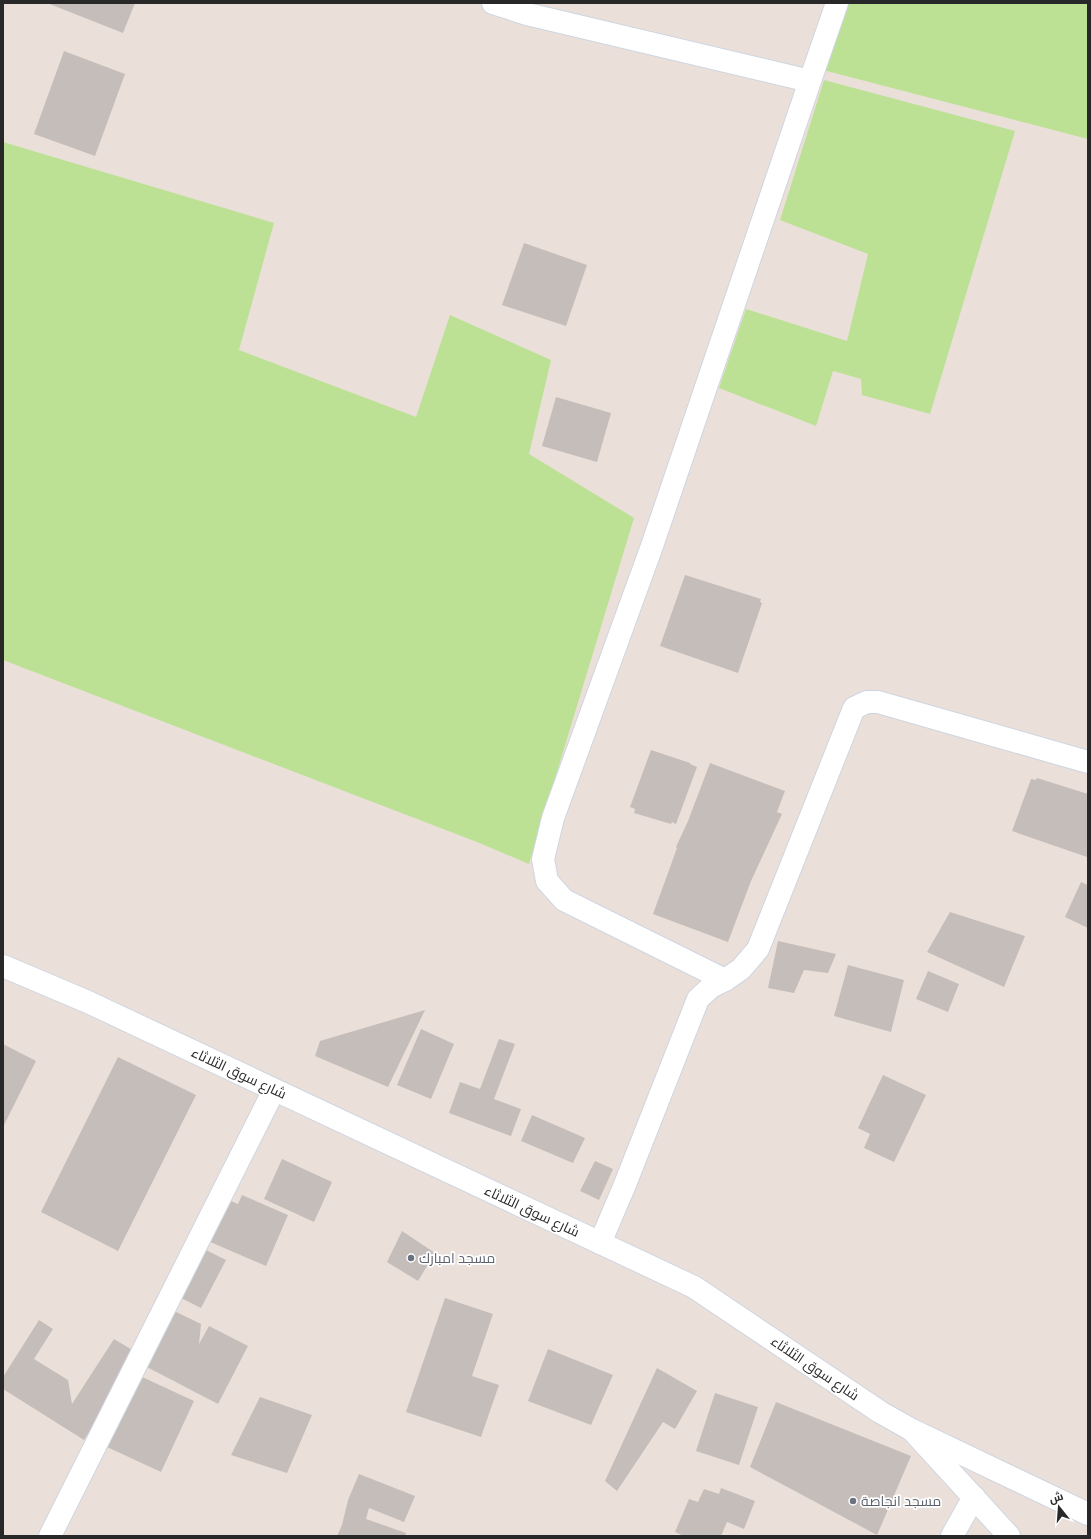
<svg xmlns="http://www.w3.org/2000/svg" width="1091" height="1539" viewBox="0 0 1091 1539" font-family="'Space Grotesk',Cairo,sans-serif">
	<rect width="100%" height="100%" fill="#eae0d9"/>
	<path fill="#bce195" d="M848,3h240v136l-265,-69z
		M824,80l191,51 -85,283 -68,-19 -1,-16 -28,-8 -17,55 -97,-38 27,-79 101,32 21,-87 -88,-34z
		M3,142l271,81 -35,127 177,67 34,-102 101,45 -22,94 105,64 -105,346 -52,-22 -474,-182z"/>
	<path fill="#c5bdb9" d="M47,3h88l-12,30z
		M64,51l61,23 -30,82 -61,-22z
		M524,243l63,22 -21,61 -64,-21z
		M556,397l55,16 -14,49 -55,-16z
		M685,575l76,24 -1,3 2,1 -24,70 -78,-27z
		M651,750l39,13v1l7,3 -21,57 -4,-2 -1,2 -37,-11 1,-4 -5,-2z
		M710,763l75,28 -8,21 5,2 -31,67 -23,61 -75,-28 24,-66 -1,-1 12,-26z
		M1037,778l51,16v59l-1,4 -75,-26 19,-52 5,1z
		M1081,882l7,3v43l-23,-11z
		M950,912l75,24 -21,51 -77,-35z
		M778,941l58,13 -8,19 -24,-3 -10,23 -26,-5z
		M848,965l56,15 -13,52 -57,-16z
		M928,971l31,13 -11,28 -32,-13z
		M425,1010l-37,77 -73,-31 5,-15z
		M421,1029l33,15 -23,55 -34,-14z
		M499,1039l16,5 -21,55 27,10 -10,27 -62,-23 11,-31 20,7z
		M3,1044l33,17 -33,66z
		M118,1057l78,38 -78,156 -77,-39z
		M883,1075l43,20 -32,67 -30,-14 6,-14 -12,-6z
		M532,1115l53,23 -12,25 -52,-22z
		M282,1159l50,23 -18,40 -50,-23z
		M595,1161l18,8 -14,31 -19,-9z
		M242,1195l46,20 -22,51 -58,-25 18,-42 12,5z
		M402,1231l33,22 -17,28 -31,-19z
		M202,1248l24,12 -25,48 -24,-12z
		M445,1298l48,16 -21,62 27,9 -18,52 -75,-25z
		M172,1310l29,14 -2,20 10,-18 39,20 -30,58 -75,-39z
		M39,1320l14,9 -19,30 34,21 4,24 42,-65 25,15 -55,86 -81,-51v-12z
		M548,1349l65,26 -22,50 -63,-24z
		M657,1368l40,23 -22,38 -12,-7 -46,69 -12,-10z
		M140,1376l54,25 -33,71 -54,-25z
		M715,1393l43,14 -19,58 -43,-14z
		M260,1397l52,18 -25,58 -56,-18z
		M776,1402l135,54 -34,79 -127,-68z
		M359,1474l56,22 -11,26 -35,-14 -3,11 40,14 -1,3h-68l5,-11 6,-25z
		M721,1488l34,13 -11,28 -17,-7 -6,14h-37l-9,-4 14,-33 9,3 6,-13 15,5z"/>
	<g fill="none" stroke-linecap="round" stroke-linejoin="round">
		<g stroke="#ced5e1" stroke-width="24">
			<path id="minor" d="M493,3l34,11 283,67
				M725,980l-161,-80 -17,-19 -4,-22 10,-41 99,-272 158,-465 27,-78
				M600,1243l24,-56 74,-188 13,-12 14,-7 16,-11 17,-20 96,-241 13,-6h11l210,60
				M912,1430l176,84
				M50,1536l224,-446
				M952,1536l22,-39"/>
		</g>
		<g stroke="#ced5e1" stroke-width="24">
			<path id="tertiary" d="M3,966l85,36 606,285 186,125 32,18 97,106"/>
		</g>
		<use href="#minor" stroke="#fff" stroke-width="22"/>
		<use href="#tertiary" stroke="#fff" stroke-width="22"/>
	</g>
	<g fill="#6b7280" stroke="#fff" stroke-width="1.5">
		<circle cx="411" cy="1258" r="4"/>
		<circle cx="853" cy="1501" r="4"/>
	</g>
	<g text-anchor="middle" stroke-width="3.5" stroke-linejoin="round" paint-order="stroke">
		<g font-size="14" fill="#282828" stroke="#fff">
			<text transform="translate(239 1073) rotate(25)" y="5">شارع سوق الثلاثاء</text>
			<text transform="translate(532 1211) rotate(25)" y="5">شارع سوق الثلاثاء</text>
			<text transform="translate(815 1368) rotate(34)" y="5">شارع سوق الثلاثاء</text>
		</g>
		<g font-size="14" fill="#5b616d" stroke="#fff" text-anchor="start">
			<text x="419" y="1263">مسجد امبارك</text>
			<text x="861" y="1506">مسجد انجاصة</text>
		</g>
	</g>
	<rect width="1091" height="1539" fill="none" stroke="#282828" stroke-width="8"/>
	<g transform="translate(1059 1507) rotate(343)" stroke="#ffffff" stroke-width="3" paint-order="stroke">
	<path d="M0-3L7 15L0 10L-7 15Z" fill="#282828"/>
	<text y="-6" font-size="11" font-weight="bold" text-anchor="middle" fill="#282828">ش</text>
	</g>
</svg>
